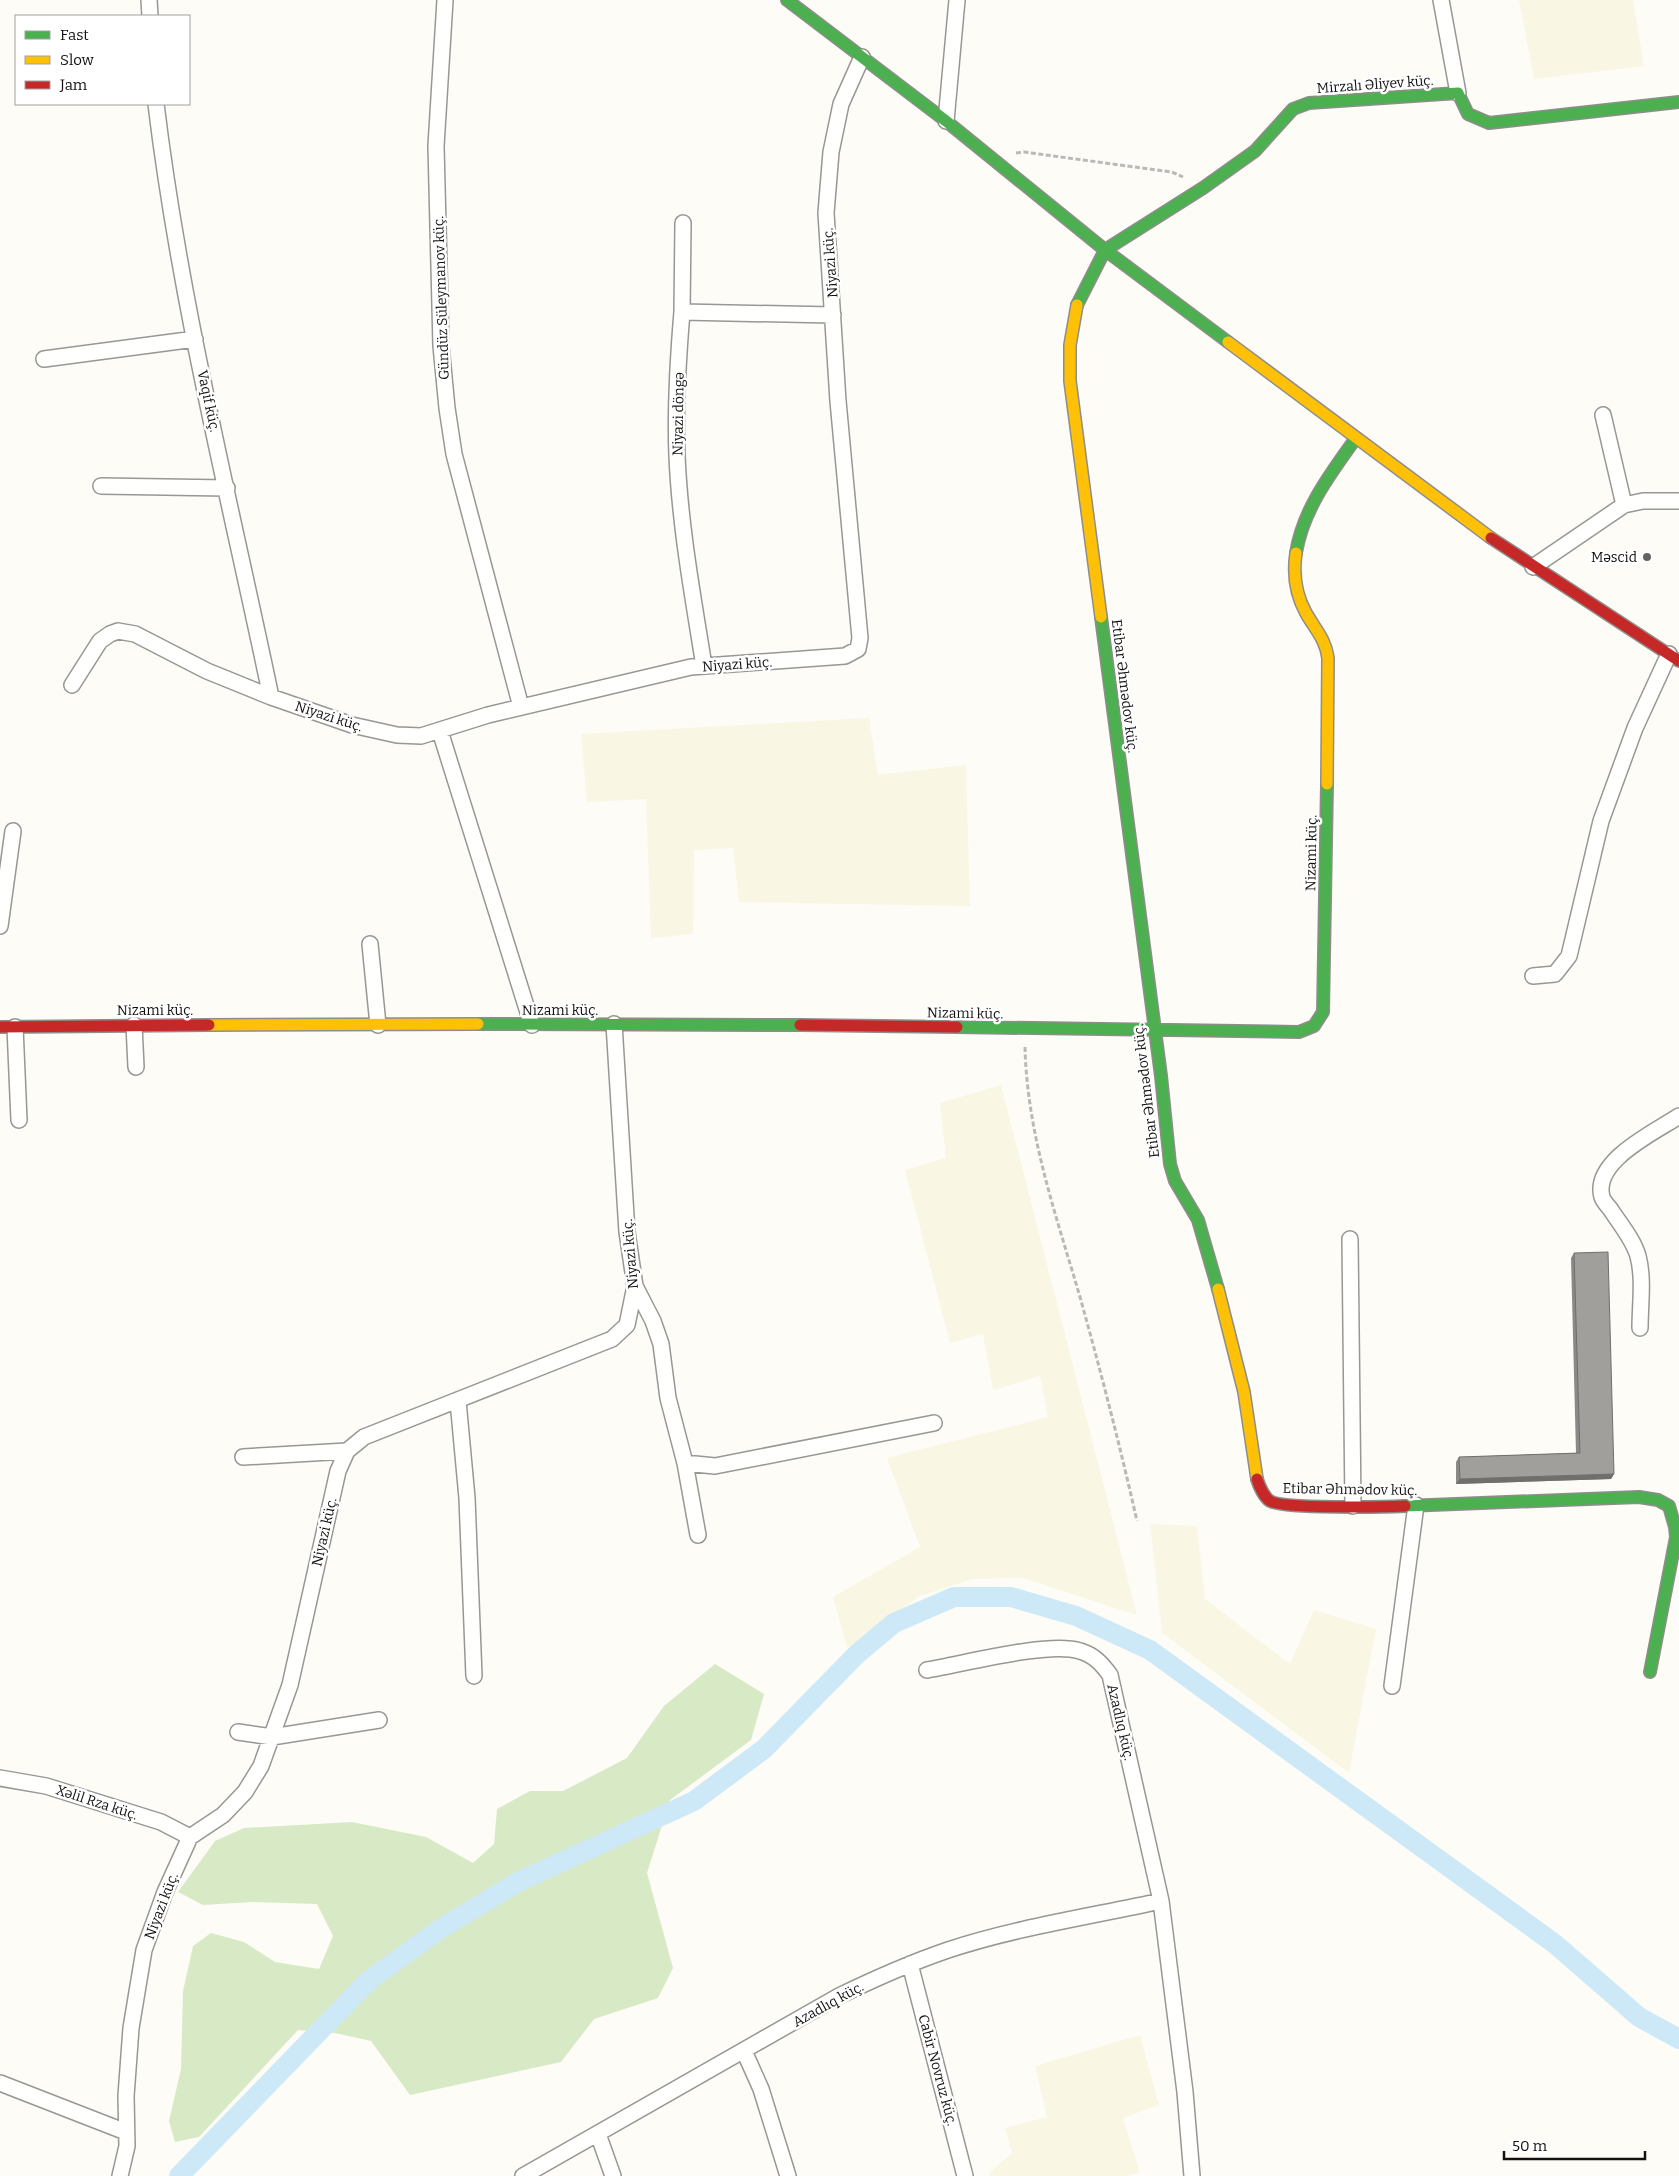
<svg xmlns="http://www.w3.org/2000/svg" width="1679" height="2176" viewBox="0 0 1679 2176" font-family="Bitter,serif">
	<rect width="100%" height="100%" fill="#fdfcf7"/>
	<path fill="#f9f7e4" d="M1519,0h114l11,66 -110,13z
		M869,718l9,57 88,-10 4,141 -231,-4 -6,-54 -39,2 -1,84 -42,4 -5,-139 -59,3 -6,-68z
		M1001,1085l136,530 -114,-37 -51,1 -52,17 -73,52 -14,-51 87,-50 -33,-89 161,-41 -8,-41 -47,14 -10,-56 -33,9 -45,-173 41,-12 -6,-55z
		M1150,1524l47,2 8,73 85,65 24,-54 62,19 -27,144 -187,-140z
		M1140,2035l19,70 -36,13 17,55 -13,3h-137l-1,-3 23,-20 -7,-25 42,-11 -12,-51z"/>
	<path fill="#d8eac5" d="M715,1664l49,30 -13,46 -81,60 -23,73 26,95 -15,30 -64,21 -33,43 -151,33 -39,-54 -36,-8 -37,-3 -99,107 -24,5 -6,-21 12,-52 2,-78 10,-45 18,-13 33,9 31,20 44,7 14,-33 -16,-32 -65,-2 -49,3 -25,-13 37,-51 29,-13 108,-6 74,15 47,26 21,-19 3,-35 33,-18h33l64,-33 37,-52z"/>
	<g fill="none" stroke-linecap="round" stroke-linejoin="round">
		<path stroke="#cde8f7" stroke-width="20" d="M179,2176l189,-195 72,-52 80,-48 174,-80 70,-52 93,-95 37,-31 60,-26h57l65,19 74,34 405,294 84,73 40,22"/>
		<g stroke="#979795" stroke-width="18">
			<path id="street" d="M149,0l1,16
				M445,0l-9,146 5,200 6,62 7,46 67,253
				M1441,0l17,93
				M156,104c24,199 74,397 115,593
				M946,121l11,-121
				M682,312l1,-89
				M44,359l151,-20
				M1603,415l21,90
				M101,486l126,2
				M1533,567l91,-62 19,-4h36
				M704,666c-11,-69 -24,-139 -27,-210 -2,-48 1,-97 5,-144l151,3
				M72,685l28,-44 10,-7 8,-3 17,3 72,37 64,26 81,28 45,10 24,1 67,-21 203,-48 154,-11 13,-7 2,-11 -22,-237 -12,-188 5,-61 10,-48 21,-47
				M440,731l92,294
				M0,926l13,-95
				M370,944l8,81
				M1533,976l22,-2 14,-18 32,-135 34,-93 34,-74
				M134,1025l2,42
				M15,1027l4,93
				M1350,1239l3,267
				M635,1286l18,35 8,23 7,54 17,65 30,3 219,-43
				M1640,1328c0,-23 4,-49 -2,-72 -5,-17 -18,-32 -27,-46 -3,-4 -8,-9 -9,-13 -10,-36 53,-65 77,-81
				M458,1401l9,97 7,178
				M243,1457l104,-6
				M685,1463l13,72
				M927,1670c37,-6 121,-29 153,-19 14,4 22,13 30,24l51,226 24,191 7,84
				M1392,1686l24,-181
				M238,1732l34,5 107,-17
				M0,1778l46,8 115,36 29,15
				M910,1964l55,212
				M744,2051l17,38 27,87
				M0,2083l126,49
				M598,2134l15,42
				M120,2176l7,-30 -1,-50 5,-68 13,-78 21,-58 25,-55 33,-22 22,-23 16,-26 29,-81 48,-214 9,-20 17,-14 248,-98 15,-14 8,-39 -8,-54 -13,-208
				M523,2176l316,-180c35,-17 71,-33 109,-46 66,-22 144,-34 213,-49"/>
		</g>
		<g stroke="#8e8d8b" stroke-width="14">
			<path id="fast" d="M787,0l159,121 159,129 123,92
				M1077,305l28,-55 98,-62 52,-37 38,-42 16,-6 149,-10 10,21 21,9 190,-21
				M1296,553c7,-44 35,-80 60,-115
				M1101,617l60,459 9,88 5,17 23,39 20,69
				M478,1024l322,1
				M957,1027l342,5 15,-6 9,-14 4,-228
				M1405,1506l234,-9 19,3 11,6 6,21 1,10 -26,135"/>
		</g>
		<g stroke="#8e8d8b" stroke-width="14">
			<path id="slow" d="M1077,305l-7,40v36l31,236
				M1228,342l263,196
				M1296,553c-3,20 0,42 10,60 9,16 20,27 22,45l-1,126
				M209,1025l269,-1
				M1218,1289l26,103 13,87"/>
		</g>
		<g stroke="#8e8d8b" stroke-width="14">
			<path id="jam" d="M1491,538l188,123
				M800,1025l157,2
				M0,1027l209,-2
				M1257,1479c2,7 7,18 13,22 12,8 115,6 135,5"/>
		</g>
		<path stroke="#b9b9b8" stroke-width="3" stroke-dasharray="5 2.5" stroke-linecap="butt" d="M1016,153l8,-1 148,20 11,5
			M1025,1047c2,87 31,168 55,250 21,75 40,149 57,224"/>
		<use href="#street" stroke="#fffffe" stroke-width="15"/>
		<use href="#fast" stroke="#4caf50" stroke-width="11"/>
		<use href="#slow" stroke="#ffc107" stroke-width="11"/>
		<use href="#jam" stroke="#c62828" stroke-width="11"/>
	</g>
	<path fill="#8a8986" d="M1574,1253l40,221 -3,5 -155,5v-22l3,-5 117,-4 -5,-195z"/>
	<path fill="#716f6d" d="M1614,1474l-3,5 -155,5 4,-5z"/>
	<path fill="#a19f9c" stroke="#716f6d" d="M1608,1252l6,222 -154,5 -1,-22 121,-4 -6,-200z"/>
	<circle fill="#646362" stroke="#fff" stroke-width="2" cx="1647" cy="557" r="5"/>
	<g text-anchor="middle" stroke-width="5" stroke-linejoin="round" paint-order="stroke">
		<g font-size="14" fill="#111" stroke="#fff">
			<text transform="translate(1375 84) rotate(-4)" y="5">Mirzalı Əliyev küç.</text>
			<text transform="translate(830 263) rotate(-94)" y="5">Niyazi küç.</text>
			<text transform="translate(441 298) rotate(-92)" y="5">Gündüz Süleymanov küç.</text>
			<text transform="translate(209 401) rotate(78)" y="5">Vaqif küç.</text>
			<text transform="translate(678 414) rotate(-89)" y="5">Niyazi döngə</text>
			<text transform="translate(737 664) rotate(-4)" y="5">Niyazi küç.</text>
			<text transform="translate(1125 686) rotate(83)" y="5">Etibar Əhmədov küç.</text>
			<text transform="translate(329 716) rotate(18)" y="5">Niyazi küç.</text>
			<text transform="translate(1311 853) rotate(-89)" y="5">Nizami küç.</text>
			<text x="155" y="1015">Nizami küç.</text>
			<text x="560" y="1015">Nizami küç.</text>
			<text transform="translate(965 1013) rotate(1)" y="5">Nizami küç.</text>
			<text transform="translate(1146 1091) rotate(-97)" y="5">Etibar Əhmədov küç.</text>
			<text transform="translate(630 1254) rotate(-95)" y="5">Niyazi küç.</text>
			<text transform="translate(1350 1489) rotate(1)" y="5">Etibar Əhmədov küç.</text>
			<text transform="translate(324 1532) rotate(-77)" y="5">Niyazi küç.</text>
			<text transform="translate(1121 1722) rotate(77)" y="5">Azadlıq küç.</text>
			<text transform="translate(97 1802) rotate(18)" y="5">Xəlil Rza küç.</text>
			<text transform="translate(161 1906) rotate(-69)" y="5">Niyazi küç.</text>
			<text transform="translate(828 2004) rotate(-29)" y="5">Azadlıq küç.</text>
			<text transform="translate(938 2070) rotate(75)" y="5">Cabir Novruz küç.</text>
		</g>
		<g font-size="14" fill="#111" stroke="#fff" text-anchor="end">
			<text x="1637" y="562">Məscid</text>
		</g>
	</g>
	<rect x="15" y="15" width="175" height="90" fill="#ffffff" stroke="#a0a0a0"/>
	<rect x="25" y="31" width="25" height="8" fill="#4caf50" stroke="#a0a0a0"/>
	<text x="60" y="40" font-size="15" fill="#111111">Fast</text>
	<rect x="25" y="56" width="25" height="8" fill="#ffc107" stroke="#a0a0a0"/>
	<text x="60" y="65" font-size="15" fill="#111111">Slow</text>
	<rect x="25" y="81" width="25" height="8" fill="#c62828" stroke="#a0a0a0"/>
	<text x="60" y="90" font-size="15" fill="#111111">Jam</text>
	<path d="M1504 2151v8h141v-8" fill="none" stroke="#111111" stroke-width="2.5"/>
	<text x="1512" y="2151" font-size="15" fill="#111111" stroke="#ffffff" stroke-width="4" paint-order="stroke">50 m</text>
</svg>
